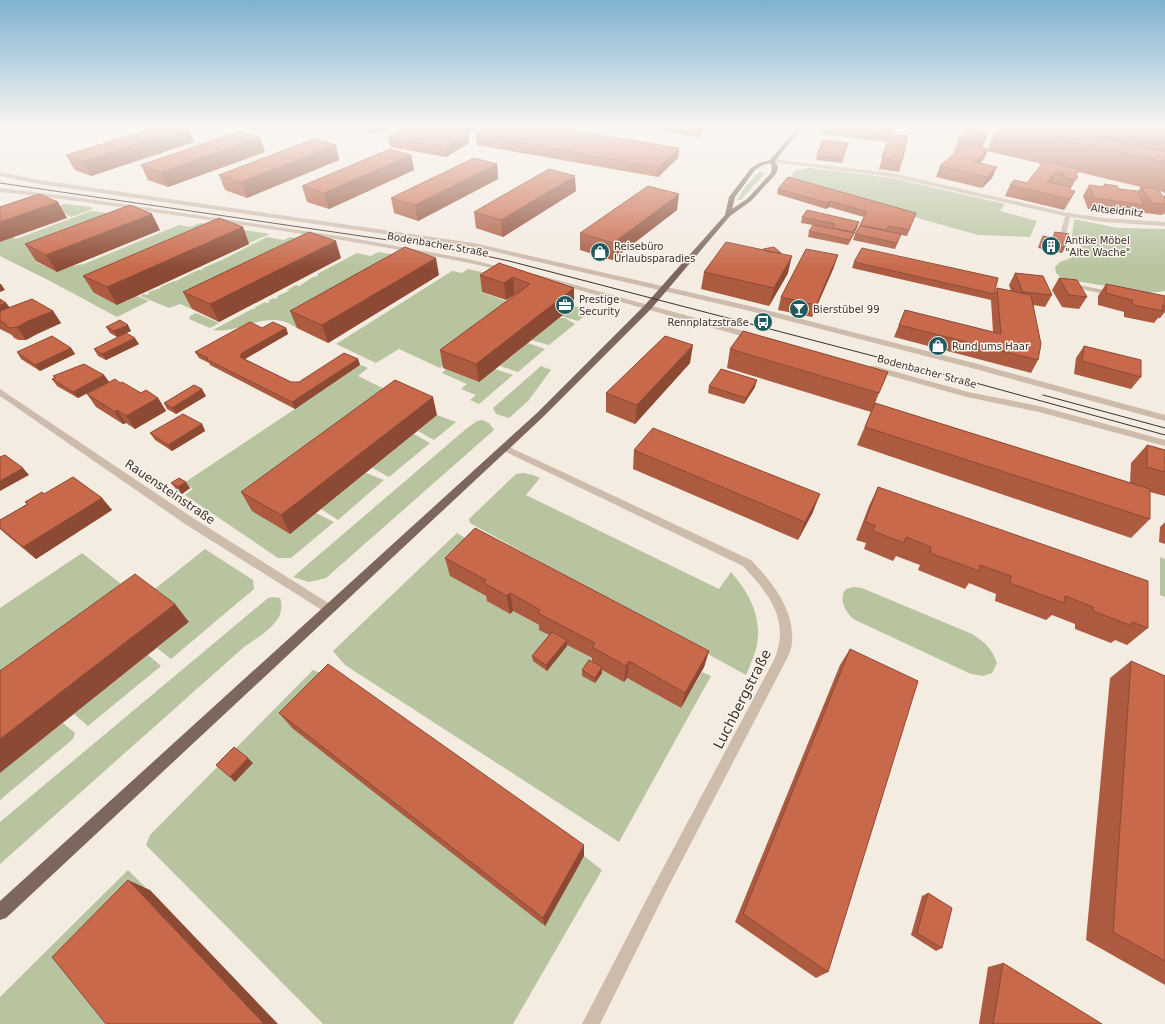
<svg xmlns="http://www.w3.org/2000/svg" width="1165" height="1024" viewBox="0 0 1165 1024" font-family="'DejaVu Sans',sans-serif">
	<rect width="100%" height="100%" fill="#f4ebe1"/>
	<path fill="#b8c4a0" d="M809,168l83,10 113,26 -5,7 37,10 -7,16 -52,-2 -191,-54 9,-11z
		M759,172l6,1 -24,27h-4l8,-13z
		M64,204l27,3 2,2 -22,8 -18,-9z
		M91,211l28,3 -83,48 22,10 14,-6 12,-2 95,-39 12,2 9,-4 33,5 -140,65 25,12 19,-9 12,5 -32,16 -67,-36 -50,-25v-14l13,-5 3,2z
		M1074,219l44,9 47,1v62l-16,2 -86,-14 -7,-6 -1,-6 5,-5 13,-5 9,-11 -10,-10z
		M237,229l33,5 -21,9z
		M267,237l17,3 6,-3 31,6 -129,66 -12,-5 -11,4 -29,-12 4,-2 3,1 2,-2 -1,-1 13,-4 -1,-1 14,-6h2l22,-11h2l4,-1 -1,-1 19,-8z
		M378,252l36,6 -117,70c-4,-2 -8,-5 -12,-6 -24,-8 -48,12 -72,8l39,-21h4l-2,-1 11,-6 2,1 3,-1 -2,-1 5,-3 3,1 2,-2 -1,-1 12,-5 -2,-1 9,-5 3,1 14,-9h2l4,-2 -2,-1 40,-21 14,3z
		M468,269l26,6 1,5 -14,12 25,9 8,-6 16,6 -90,67 -41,-19 -23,14 -40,-19 116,-73 10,2z
		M574,306l17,5 -13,10 -17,-5z
		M196,313l23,10 -9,5 -21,-9 1,-3z
		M559,318h6l10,6 -26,21 -18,-5z
		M528,343l17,6 -27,23 -18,-6z
		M361,365l7,3 -10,8 41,20 -109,138 26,-21 18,9 -43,36h-13l-93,-63 8,-6 -9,-6z
		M541,366l10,4 -23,31 -19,17 -13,-4 -3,-6z
		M446,369l33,13 16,-13 18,6 -34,29 -9,-4 6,-5 -15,-6 6,-5 -25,-11z
		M437,415l19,7 -22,18 -16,-9z
		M482,420l7,3 5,7 -168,148 -17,4 -16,-5 173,-148 11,-8z
		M414,434l16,9 -41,34 -17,-9z
		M366,473l18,7 -46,40 -17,-11z
		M523,473l10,2 7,3 -14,17 193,94 12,-17c18,21 31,44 26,73 -2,10 -7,20 -11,30l-276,-152 -1,-4 47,-45z
		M457,533l21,13 -28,30 40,22 20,16 3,-3 29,16 -2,3 55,30 29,22 3,-4 54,30 21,-36 9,4 -92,166 -274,-177 -12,-14z
		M205,549l48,31 1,9 -83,70 -14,-11 32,-26 -38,-30z
		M82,553l49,39 -131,97v-81z
		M1160,557l5,2v38l-5,-2z
		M854,587l8,1 110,46c13,8 20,15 25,29l-5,10 -9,3 -12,-2 -118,-55c-8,-8 -15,-20 -7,-30z
		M273,597l7,1c8,24 -20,37 -36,49l-244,217v-42l268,-224z
		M148,655l13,11 -73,60 -14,-12z
		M313,670l25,10 206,246 40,-70 18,14 -89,154h-190l-177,-179 4,-10z
		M63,723l12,10 -2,6 -73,61v-27z
		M128,870l17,17 -74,77 49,60h-120v-27z"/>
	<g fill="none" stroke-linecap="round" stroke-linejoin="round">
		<path fill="#cdbbac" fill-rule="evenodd" d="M772,159l120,14 176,40 36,5 61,4v4l-61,-4 -34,-5 -4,18 -3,2 -3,-2 5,-19 -173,-39 -122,-15v-2z
			M0,172l39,8 435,63 280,64 220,56 191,52v6l-197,-54 -218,-56 -276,-64 -435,-63 -39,-8z
			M0,188l74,9 278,41 116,21 41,10 -3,2c-96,-22 -193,-35 -290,-50 -72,-10 -144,-22 -216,-29z
			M535,274l223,61 1,2 -4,2h-3l-219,-62 -1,-1z
			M1069,283l45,9 3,2 -3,2 -47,-10v-2z
			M869,366h6l93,26 71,14 126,34v6l-126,-34 -72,-15 -98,-27z
			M0,389l193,129 140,88 2,3 -2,3 -4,2 -4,-2 -140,-88 -185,-128z
			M505,445l246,115c21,22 44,50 41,83 -1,8 -5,16 -9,23l-120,231 -63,127h-18l71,-137 121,-227c17,-39 -5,-66 -31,-94l-241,-116 -2,-2z"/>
		<path fill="#7d675c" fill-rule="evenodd" d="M799,126h4l-28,35 3,6 -2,7 -25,27 -21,15 -79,93 -108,108 -537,501 -6,2v-19l537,-488 108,-108 80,-90 4,-18 22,-29 8,-5 11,-3zM770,163l2,4 -1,6 -24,26 -15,10 3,-12 20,-27 8,-5z"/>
		<path stroke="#3b302b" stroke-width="1" d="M0,183l463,68 46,10 445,116 211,58
			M1043,395l122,33"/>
	</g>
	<path fill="#ac5a40" d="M338,126h55l-15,7z
		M626,126h84l-12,11z
		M993,126h172v67l-5,-2 3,6 2,-3v21l-1,-2 -2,2 -17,-2 -4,-5 -4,8 -49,-7 -5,-13 6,-11 14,2 1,-3 15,5 18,3 4,-5 -63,-15 -2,4h2l-8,14 5,1 -11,19 -59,-14 5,-11 17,-2 15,-19 -55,-13 -3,8 -4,4 12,15 -10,10 -46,-11 4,-11 16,-14h-2l5,-15 29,-4 -6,15 6,1 9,-22z
		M188,128l6,14 -103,34 -16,-6 -9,-15z
		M822,129l69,5 11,27 -3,11 -20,-3 8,-27 -66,-8z
		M468,135l1,8 -23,14 -56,-10 -2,-10z
		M476,135l203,13 -1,10 -20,19 -181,-32z
		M848,143l-6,20 -26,-3 1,-5z
		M336,145l3,15 -92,38 -22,-8 -6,-15z
		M265,152l-97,35 -20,-7 -7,-15z
		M411,155l3,15 -85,39 -22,-7 -5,-16z
		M497,164l1,15 -80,42 -24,-8 -3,-15z
		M778,189l138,24 -9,23 -6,-1 -6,14 -42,-9 2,-6 9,-17 -35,-10 -3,2 -49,-15z
		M576,191l-73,46 -27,-9 -2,-16z
		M677,210l-65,50 -32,-10v-17z
		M802,217l57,5 -2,6 -9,17 -40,-8 1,-6 4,-6 -12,-2z
		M243,227l6,17 -132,61 -23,-12 -11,-17z
		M160,230l-103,42 -21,-11 -11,-17z
		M1055,232l10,16 -3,5 -24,-5 2,-6 3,-6 9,2z
		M763,249l18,4 7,20 -19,33 -68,-17 3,-17 59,-22z
		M341,258l-122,64 -27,-13 -9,-17z
		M854,262l140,32 3,-6 14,3 -2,-6 6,-12 37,22 -7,12 -12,-2 5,55 -7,13 -137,-36 11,-27 88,22 -2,-32 -139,-32z
		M499,263l75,25v18l-95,76 -36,-14 -3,-18 75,-55h-1l-8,5 -24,-8 -2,-17z
		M834,267l-22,50 -34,-7 3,-13z
		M439,275l-111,68 -31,-15 -7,-17z
		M1059,278l28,19 -8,12 -17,-2 -10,-17z
		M1106,284l59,12v16l-5,6h-2l-4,5 -30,-6v-5l-26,-7v-9z
		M0,299l6,4 4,5 43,3 8,12 -24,11 -11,6h-7l-5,-2 -2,-3 -12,-6z
		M106,327l25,4 -14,6 -7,-4z
		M262,328h24l2,6 -43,25 46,23h8l59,-23 2,6 -65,44 -85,-44 -1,-2 -10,-5 -4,-6z
		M139,344l-33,16 -8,-4 -4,-7z
		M1084,346l57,31 -10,12 -57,-15 2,-16z
		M71,348l4,6 -35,17 -19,-12 -4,-7z
		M730,349l149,44 -4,10 255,80 1,-20 16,-18 18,5v46l-15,-4v27l-19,19 -274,-93 14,-33 -144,-44z
		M690,363l-55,61 -29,-12v-19z
		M104,375l5,7 -31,16 -21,-12 -5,-7 3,-1 -2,-2z
		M120,383l21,10 17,5 8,13 -31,18 -9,-6 -3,1 -27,-17 -9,-13z
		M709,386l46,1 -11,17 -36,-11z
		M206,396l-30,18 -9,-5 -3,-6z
		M437,415l-147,119 -38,-23 -11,-19z
		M202,424l3,7 -33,20 -17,-11 -5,-7z
		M634,450l179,62 -15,28 -165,-71z
		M171,483l19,5 -8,6 -6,-5z
		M878,487l270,141 -21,17 -12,-5 -4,3 -36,-14v-5l-23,-9 -6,5 -51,-19 1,-7 -27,-11 -4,6 -47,-19 2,-5 -24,-9 -3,5 -29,-12 2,-6 -10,-3 13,-34z
		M102,498l10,12 -76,49 -28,-23 -8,-7v-9l27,-16 -2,-2z
		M1165,522v22l-6,-2 1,-15z
		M445,558l264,93 -5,16 -23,41 -54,-30 -3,4 -22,-12v3l-7,10 -13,-7v-6l10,-9v-3l-25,-13v1l-20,25 -14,-10 -1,-5 17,-21 -10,-5v-5l-26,-14 -3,3 -23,-13 -1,-5 -36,-20z
		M850,649l-22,323 -12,6 -81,-56 105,-257z
		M1131,661l34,15v309l-79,-45 24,-262z
		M279,713l305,143 -39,70 -253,-198z
		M928,893l14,55 -6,3 -25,-16 11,-39z
		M1003,963l99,61h-123l9,-57z"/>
	<path fill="#8c4a34" d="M377,126h16l-15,7z
		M465,126h18l-15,9 1,8 -23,14 -1,-10 10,-15z
		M701,126h9l-12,11 2,-9z
		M188,128l6,14 -103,34 -8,-15z
		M988,133l-6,15 -8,8 6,-15z
		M260,137l5,15 -97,35 -7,-15z
		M336,145l3,15 -92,38 -6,-16z
		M679,148l-1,10 -20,19 1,-10z
		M988,149l-4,10 -13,14 4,-11z
		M411,155l3,15 -85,39 -5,-16z
		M497,164l1,15 -80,42 -3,-16z
		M997,167l-5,11 -10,10 5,-11z
		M1056,172l-5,10 -9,10 5,-10z
		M575,176l1,15 -73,46 -2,-17z
		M1075,191l-6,11 -5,8 6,-11z
		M679,194l-2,16 -65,50 1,-17z
		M830,201l-1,6 -3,2 1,-6z
		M58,202l9,16 -67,24v-20z
		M152,214l8,16 -103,42 -11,-17z
		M859,222l-2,6 -9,17 5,-13z
		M243,227l6,17 -132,61 -10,-18z
		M336,241l5,17 -122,64 -9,-18z
		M838,255l-4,12 -22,50 4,-12z
		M792,256l-4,17 -19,33 5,-18z
		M436,258l3,17 -111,68 -6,-18z
		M513,277l1,18 -8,5 -2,-17z
		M0,284h1l4,6 -5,2z
		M574,288v18l-95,76 -3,-18z
		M6,303l5,6 -11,4v-8z
		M53,311l8,12 -24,11 -11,6 -9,-13 11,-6z
		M128,325l3,6 -14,6 -3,-6z
		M286,328l2,6 -43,25 -2,4 -3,-6 2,-4z
		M135,338l4,6 -33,16 -4,-6z
		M693,345l-3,18 -55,61 2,-19z
		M71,348l4,6 -35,17 -5,-6z
		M358,359l2,6 -65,44 -3,-7z
		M104,375l5,7 -31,16 -5,-6z
		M757,380l-2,7 -11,17 2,-6z
		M202,389l4,7 -30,18 -4,-6z
		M433,397l4,18 -147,119 -9,-19z
		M158,398l8,13 -31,18 -9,-13z
		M117,410l9,13 -3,1 -8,-12z
		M202,424l3,7 -33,20 -4,-6z
		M23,468l6,7 -29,16v-10z
		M186,482l4,6 -8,6 -4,-7z
		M820,494l-7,18 -15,28 7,-18z
		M102,498l10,12 -76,49 -13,-12z
		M510,593l3,18 -3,3 -3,-18z
		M175,604l14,18 -189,151v-34z
		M567,640v6l-20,25 -1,-6z
		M709,651l-5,16 -23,41 4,-15z
		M629,661l-2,17 -3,4 2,-16z
		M602,667v6l-7,10v-5z
		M248,758l5,5 -18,19 -5,-5z
		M584,845v11l-39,70 -2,-8z
		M128,880l22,10 128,134h-14z"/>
	<path fill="#c8694b" stroke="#8c4a34" d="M161,126h21l6,2 -105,33 -17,-6z
		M409,126h56l-10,6 13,2 -23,13 -57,-10z
		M491,126h52l136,22 -20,19 -183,-32z
		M689,126h12l-1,2z
		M823,126h45l25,3 -2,5h-2l-1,3 -66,-8z
		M999,126h46l120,25v11z
		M1115,126h50v7l-29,-4 -1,2 -6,-1v-2z
		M968,129l20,4 -8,8 -21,-4z
		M240,131l20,6 -99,35 -20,-7z
		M889,134l19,2 -6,25 -20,-2z
		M314,139l22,6 -95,37 -22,-7z
		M823,140l25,3 -5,15 -26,-3z
		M965,144l23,5 -13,13 22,5 -10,10 -47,-11z
		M390,149l21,6 -87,38 -22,-7z
		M474,158l23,6 -82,41 -24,-7z
		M1044,161l36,8 -5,7h3l-2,4 -14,-3 3,-4 -9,-1 -9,10 24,5 -2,3 6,1 -5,8 -60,-14 4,-5 13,3z
		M549,169l26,7 -74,44 -27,-8z
		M788,177l128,36 -7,17 -20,-4 -3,4 -26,-5 7,-13 -37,-11 -3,2 -49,-14z
		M1104,184l13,2 2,3 18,2 7,14 -50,-7 -5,-13 16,2z
		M648,186l31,8 -66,49 -33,-10z
		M1141,187l16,2 8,10v5l-13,-1z
		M39,194l19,8 -58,20v-15z
		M130,205l22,9 -106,41 -21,-11z
		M807,210l52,12 -6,10 -20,-4 2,-4 -33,-7z
		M219,218l24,9 -136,60 -24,-11z
		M813,225l41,8 -4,7 -41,-9z
		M860,226l41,8 -4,9 -42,-9z
		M309,232l27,9 -126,63 -27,-12z
		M1055,232l14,2 -4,14 -24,-6 2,-6 10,2z
		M726,242l66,14 -18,32 -70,-16z
		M405,247l31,11 -114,67 -32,-14z
		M774,247l7,6h-3l-13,-2 -2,-2z
		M862,248l136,30 -4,16 -140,-32z
		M806,249l32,6 -22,50 -35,-8z
		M499,263l75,25 -98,76 -36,-14 90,-66 -17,-7 -9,6 -24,-8z
		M1015,273l28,3 9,19 -29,-3z
		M1059,278l18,2 10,17 -18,-2z
		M1106,284l59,12v10l-3,-1 1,6 -30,-6 -1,-5 -26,-7z
		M997,288l34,7 10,49 -3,16 -139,-35 6,-15 96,24z
		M0,299l6,4 -6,2z
		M32,299l21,12 -25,10 -11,6 -7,1 -5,-3 1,-1 -6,-3v-10z
		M120,320l8,5 -14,6 -8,-4z
		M250,322l12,6 11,-6 13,6 -44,25 -2,4 51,25h8l45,-29 14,6 -66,43 -86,-43 2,-1 -13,-6z
		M743,331l145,41 -9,21 -149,-44z
		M126,333l9,5 -33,16 -8,-5z
		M52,336l19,12 -36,17 -18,-13z
		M665,336l28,9 -56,60 -31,-12z
		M1084,346l57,14v17l-59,-16z
		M84,364l20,11 -31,17 -21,-13 4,-1 -3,-2z
		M721,369l36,11 -11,18 -37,-12z
		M115,379l5,4 2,-1 19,11 5,-3 12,8 -32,18 -9,-6 -2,2 -28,-18z
		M395,380l38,17 -152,118 -40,-23z
		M194,385l8,4 -30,19 -8,-5z
		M875,403l275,86v30l-285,-92z
		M183,414l19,10 -34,21 -18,-12z
		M653,428l167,66 -15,28 -171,-72z
		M1147,445l18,5v22l-18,-5z
		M5,455l18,13 -23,13v-24z
		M73,477l29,21 -79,49 -23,-19v-8l28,-16 -3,-2 17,-10 2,2z
		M179,478l7,4 -8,5 -7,-4z
		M878,487l270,94v47l-16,-6v4l-39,-15v-4l-28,-11 -1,7 -54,-20 1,-7 -31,-11 -1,6 -49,-18 1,-6 -25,-10 -2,6 -31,-12 2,-6 -10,-3z
		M475,528l234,123 -24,42 -56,-32 -3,5 -34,-19 3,-4 -57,-30 2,-3 -30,-17 -3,3 -23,-13 2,-3 -41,-22z
		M135,574l40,30 -175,135v-68z
		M552,632l15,8 -21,25 -14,-9z
		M850,649l68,32 -90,291 -85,-58z
		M589,660l13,7 -7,11 -13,-8z
		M1131,661l34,15v285l-52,-29z
		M328,664l256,181 -41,73 -264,-205z
		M234,747l14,11 -18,19 -14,-12z
		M128,880l136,144h-158l-54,-67z
		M928,893l24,15 -10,40 -25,-15z
		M1003,963l99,61h-109z"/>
	<linearGradient id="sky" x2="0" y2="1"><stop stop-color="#7eb2d2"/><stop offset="0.47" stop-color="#faf6f2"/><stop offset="1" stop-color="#faf6f2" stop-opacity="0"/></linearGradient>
	<rect width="1165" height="269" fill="url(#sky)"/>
	<defs>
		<g id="building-disc" transform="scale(1)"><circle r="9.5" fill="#1f5a5e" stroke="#fbf5ee"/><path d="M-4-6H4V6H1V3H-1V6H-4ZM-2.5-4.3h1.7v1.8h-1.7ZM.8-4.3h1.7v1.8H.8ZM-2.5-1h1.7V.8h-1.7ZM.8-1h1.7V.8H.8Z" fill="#fff"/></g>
		<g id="shop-disc" transform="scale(1)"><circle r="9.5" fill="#1f5a5e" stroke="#fbf5ee"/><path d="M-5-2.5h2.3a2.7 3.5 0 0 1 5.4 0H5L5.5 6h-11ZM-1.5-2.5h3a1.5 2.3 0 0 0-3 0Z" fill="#fff"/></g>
		<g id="office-disc" transform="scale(1)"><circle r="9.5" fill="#1f5a5e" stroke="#fbf5ee"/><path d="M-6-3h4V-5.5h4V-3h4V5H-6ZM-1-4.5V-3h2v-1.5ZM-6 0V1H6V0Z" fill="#fff"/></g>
		<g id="bar-disc" transform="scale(1)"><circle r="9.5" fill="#1f5a5e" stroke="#fbf5ee"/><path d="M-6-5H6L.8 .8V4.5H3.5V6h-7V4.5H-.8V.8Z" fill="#fff"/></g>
		<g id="bus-disc" transform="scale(1)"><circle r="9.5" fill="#1f5a5e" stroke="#fbf5ee"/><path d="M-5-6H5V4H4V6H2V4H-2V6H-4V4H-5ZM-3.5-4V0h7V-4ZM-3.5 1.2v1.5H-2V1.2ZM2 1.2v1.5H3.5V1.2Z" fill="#fff"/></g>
	</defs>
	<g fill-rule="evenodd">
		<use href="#building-disc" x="1051" y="246"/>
		<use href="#shop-disc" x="600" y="252"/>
		<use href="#office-disc" x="565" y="305"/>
		<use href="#bar-disc" x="799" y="309"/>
		<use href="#bus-disc" x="763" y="322"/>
		<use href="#shop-disc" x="938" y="346"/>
	</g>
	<g text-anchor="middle" stroke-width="3" stroke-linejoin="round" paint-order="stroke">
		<g font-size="10" fill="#3b302b" stroke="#fbf5ee">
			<text transform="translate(1117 210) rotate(6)" y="4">Altseidnitz</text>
			<text transform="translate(438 244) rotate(10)" y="4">Bodenbacher Straße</text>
			<text transform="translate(927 371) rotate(15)" y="4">Bodenbacher Straße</text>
		</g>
		<g font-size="10" fill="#3b302b" stroke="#fbf5ee" text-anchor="start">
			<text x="1065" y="244">Antike Möbel<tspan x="1065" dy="12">"Alte Wache"</tspan></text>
			<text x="614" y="250">Reisebüro<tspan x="614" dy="12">Urlaubsparadies</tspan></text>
			<text x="579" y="303">Prestige<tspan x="579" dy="12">Security</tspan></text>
			<text x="813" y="313">Bierstübel 99</text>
			<text x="749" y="326" text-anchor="end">Rennplatzstraße</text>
			<text x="952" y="350">Rund ums Haar</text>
		</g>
		<g font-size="12" fill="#3b302b" stroke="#fbf5ee">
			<text transform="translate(170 492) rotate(34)" y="4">Rauensteinstraße</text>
		</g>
		<g font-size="14" fill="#3b302b" stroke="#fbf5ee">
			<text transform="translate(742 699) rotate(-63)" y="5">Luchbergstraße</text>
		</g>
	</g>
</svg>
